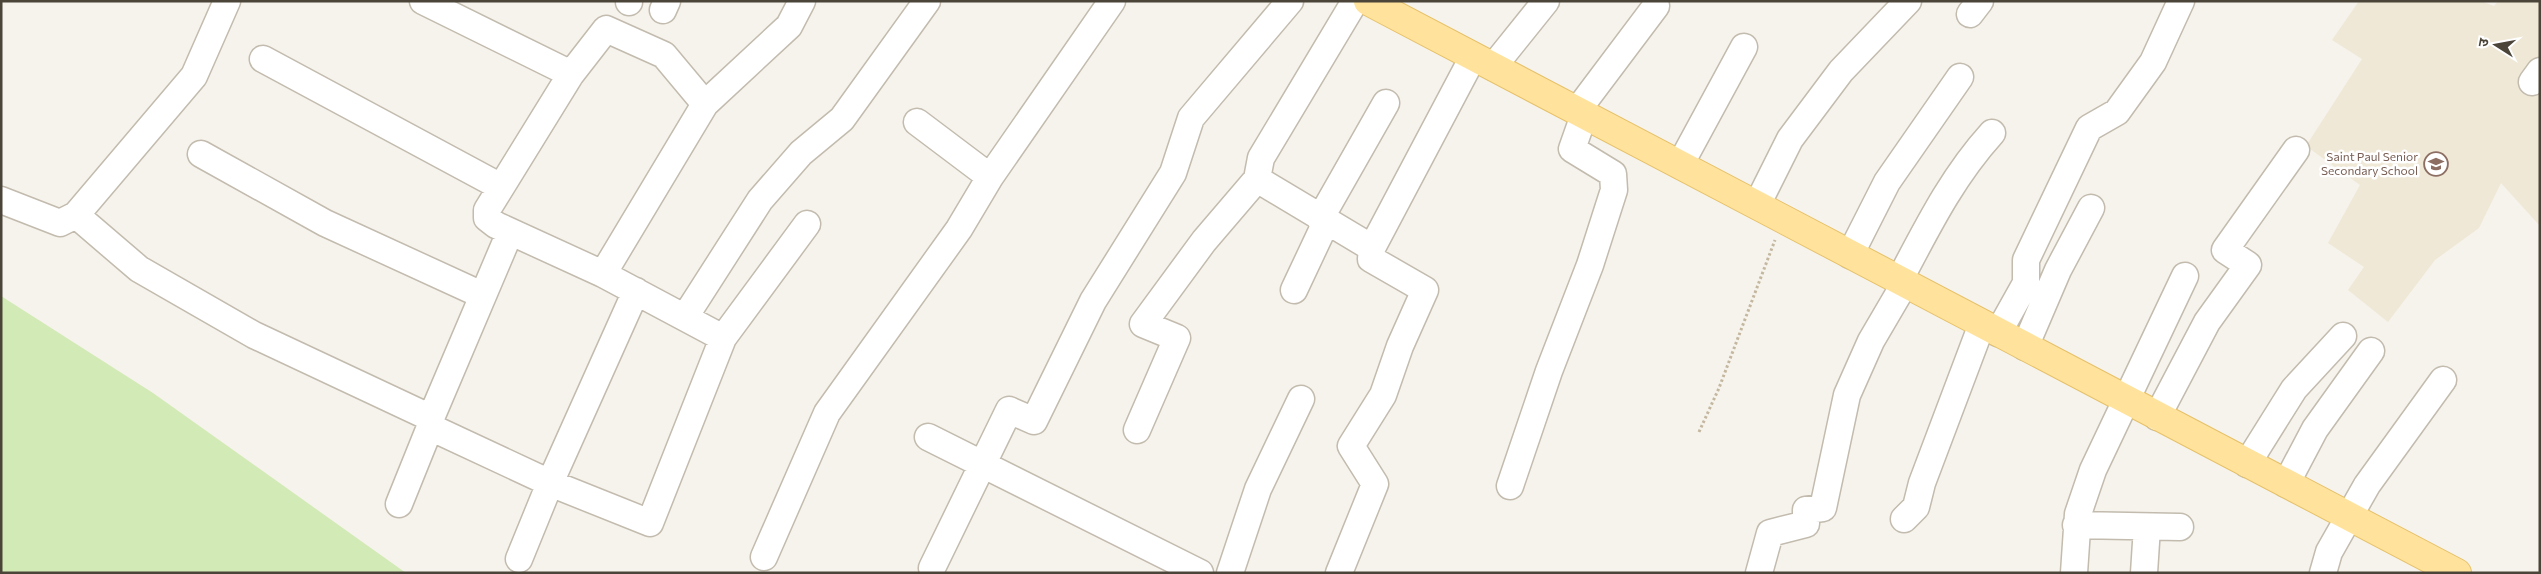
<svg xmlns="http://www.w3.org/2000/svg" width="2541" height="574" viewBox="0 0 2541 574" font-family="Commissioner,'Noto Sans Devanagari',sans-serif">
	<rect width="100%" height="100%" fill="#f6f3ec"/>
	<path fill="#efe8d6" d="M2359,1h122l13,5 4,-5h42v225l-39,-43 -22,45 -44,32 -47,62 -40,-32 16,-23 -36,-24 32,-58 -54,-39 56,-87 -30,-19z"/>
	<path fill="#d2eab5" d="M1,296l152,97 253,180h-405z"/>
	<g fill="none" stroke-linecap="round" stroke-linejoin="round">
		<g stroke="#c2bbae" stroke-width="29">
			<path id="minor" d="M423,1l148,73
				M629,2v-1
				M663,10l4,-9
				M1970,14l10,-13
				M263,59l238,128
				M1493,67l53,-66
				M2532,82l8,-11
				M705,104l-41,-49 -58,-26 -35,45 -84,136v8l9,7 107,49 120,64
				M1577,111l79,-105
				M917,122l73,55
				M201,154l124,69 157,72
				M1680,165l64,-118
				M1257,179l115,69
				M1,200l59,23 16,-8 118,-139 33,-75
				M1757,205l33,-66 51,-68 67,-70
				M76,215l63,54 115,66 177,83
				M1320,219l66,-116
				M1850,255l37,-73 73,-105
				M603,274l102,-170 84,-78 13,-25
				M1899,281c28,-53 53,-104 93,-148
				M1294,290l32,-68
				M685,317l75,-117 41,-47 41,-34 85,-118
				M1998,333l28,-50v-23l63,-132 28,-16 36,-50 28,-61
				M2025,347l33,-77 33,-62
				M2157,417l50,-95 41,-57 -23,-15 71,-100
				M430,427l120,56 100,40 73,-185 84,-114
				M1137,430l40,-92 -34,-14 61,-83 53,-62 4,-21 94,-157
				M928,437l272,136
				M2247,464l47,-75 49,-53
				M2286,484l29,-55 56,-78
				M1510,486l39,-115 41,-106 24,-75 -1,-16 -41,-25 12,-34
				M399,504l31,-77 1,-9 79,-186
				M1904,519l12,-12 6,-24 60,-159
				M2076,525l104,2
				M764,557l63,-144 132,-184 31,-52 122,-176
				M519,559l31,-76 86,-192
				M932,568l77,-158 25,11 59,-120 80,-128 18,-55 99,-117
				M1230,573l28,-84 43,-90
				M1339,573l36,-89 -24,-38 32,-51 17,-49 25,-56 -54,-31 1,-11 101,-191
				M1759,573l11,-40 36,-9v-14l17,-2 24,-113 24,-54 34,-58
				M2074,573l4,-59 15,-44 92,-194
				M2144,573l3,-46
				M2323,573l6,-21 38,-67 76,-105"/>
		</g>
		<g stroke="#e6c16a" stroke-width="30">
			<path id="major" d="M1368,1l1089,572"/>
		</g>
		<path stroke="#c4b79f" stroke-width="3" stroke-dasharray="2.5 2.5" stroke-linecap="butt" d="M1699,432l20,-44 56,-148"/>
		<use href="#minor" stroke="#fff" stroke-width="26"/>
		<use href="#major" stroke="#ffe39c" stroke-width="28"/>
	</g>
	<defs>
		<g id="school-ring" transform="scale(1.25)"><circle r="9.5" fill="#fff" stroke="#8d6e63" stroke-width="1.5"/><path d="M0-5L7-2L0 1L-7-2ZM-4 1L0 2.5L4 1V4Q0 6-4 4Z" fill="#8d6e63"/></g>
	</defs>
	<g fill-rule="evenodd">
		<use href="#school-ring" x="2436" y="164"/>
	</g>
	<g text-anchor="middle" stroke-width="5" stroke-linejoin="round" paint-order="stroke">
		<g font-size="12" fill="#785e54" stroke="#fff" text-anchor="end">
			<text x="2418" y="161">Saint Paul Senior<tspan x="2418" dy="14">Secondary School</tspan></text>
		</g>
	</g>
	<rect width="2541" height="574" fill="none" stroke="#4b4439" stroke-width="5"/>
	<g transform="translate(2496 45) rotate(281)" stroke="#ffffff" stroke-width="4" paint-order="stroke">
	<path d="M0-4L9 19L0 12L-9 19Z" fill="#4b4439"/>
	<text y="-8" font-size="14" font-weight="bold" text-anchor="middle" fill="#4b4439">उ</text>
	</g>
</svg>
